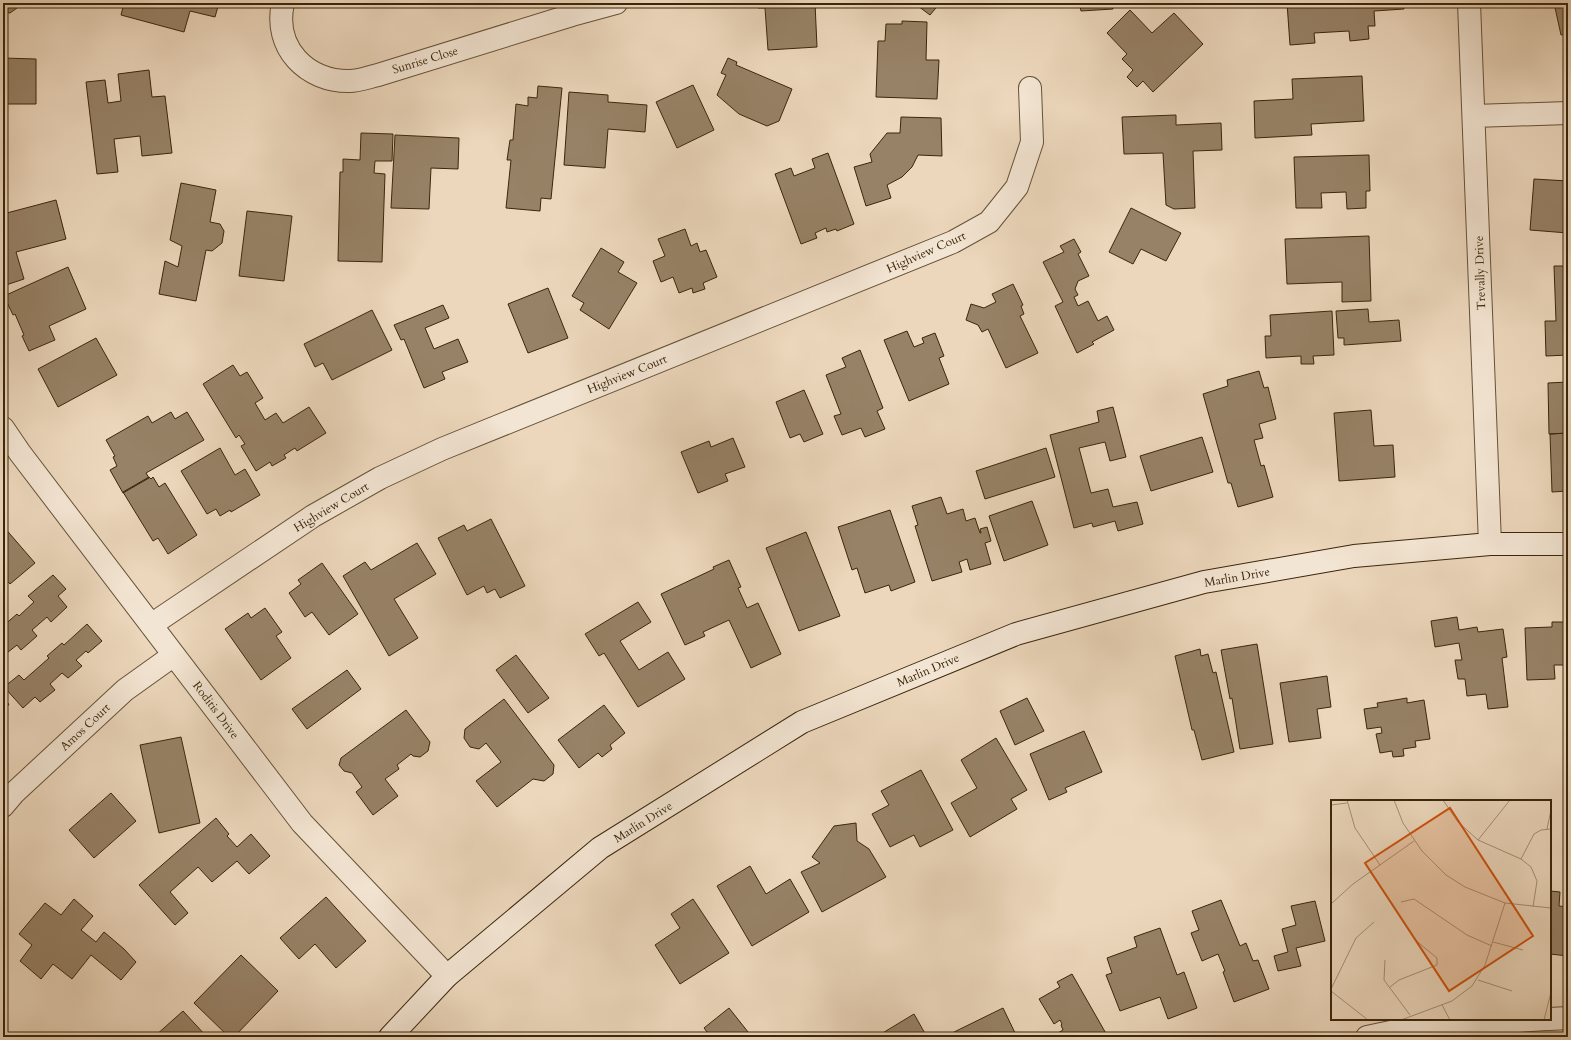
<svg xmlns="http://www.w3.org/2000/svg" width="1571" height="1040" viewBox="0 0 1571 1040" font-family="Cardo,serif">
	<rect width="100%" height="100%" fill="#ecd7bc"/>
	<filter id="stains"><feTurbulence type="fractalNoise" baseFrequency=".005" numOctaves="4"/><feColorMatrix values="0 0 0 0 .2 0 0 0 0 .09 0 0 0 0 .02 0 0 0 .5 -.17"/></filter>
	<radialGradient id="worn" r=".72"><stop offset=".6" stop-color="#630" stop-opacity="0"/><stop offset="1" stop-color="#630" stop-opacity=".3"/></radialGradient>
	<path fill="#978267" stroke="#3a260b" d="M3,3h14v5l-7,5 -7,-1z
		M124,3h95l-4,14 -25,-6 -6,21 -63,-17z
		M340,3h13v3z
		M389,3h16l-1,4z
		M758,3h57l2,44 -49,3 -3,-42h-7z
		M914,3h26l-10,12z
		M1055,3h58v6l-32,2 -1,-5 -25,1z
		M1287,3h117v6l-30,2 1,15h-7l1,13 -19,2 -1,-10 -35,2 1,10 -25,2z
		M1554,3h14v31l-7,1z
		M1130,10l22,23 22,-20 29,31 -50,48 -10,-11 -6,6 -10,-10 6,-7 -11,-11 5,-5 -20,-21z
		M902,21l25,1 -1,38h13l-2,39 -61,-2 2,-56h7l1,-17h16z
		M3,58l33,1v45h-30v-4l-3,-1z
		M728,58l9,4 -1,3 56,24 -13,32 -12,5 -28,-12 -22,-19 9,-20 -5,-2z
		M149,70l3,27 13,-1 7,57 -30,3 -2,-20 -26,3 4,33 -21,2 -11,-92 19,-2 3,23 13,-2 -3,-27z
		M1362,76l2,45 -53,3 1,11 -57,3 -1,-37 39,-2 -1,-20z
		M693,85l21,45 -37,18 -21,-46z
		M538,86l24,2 -11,111 -10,-1 -1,13 -34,-3 5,-48h-4l3,-20h3l3,-36 12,2v-9l9,1z
		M569,92l39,3v7l39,3 -2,27 -37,-3 -3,39 -41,-3z
		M1176,115v10l45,-2 1,27 -29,1 2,57 -21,1 -8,-4 -3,-52 -39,1 -2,-37z
		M901,117l40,1 1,38 -24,-1 -6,12 -10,10 -15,8 4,13 -25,8 -12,-39 18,-5 -2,-8 17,-21h13z
		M361,133l32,1 -1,27h-17l-1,12 11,1 -3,88 -44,-1 2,-89h3v-13l17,1z
		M395,135l64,3 -1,31 -27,-1 -2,41 -38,-1z
		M828,153l26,71 -17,7 -1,-2 -9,3 -1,-4 -11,5 2,5 -16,6 -26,-70 16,-6 3,8 21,-8 -3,-9z
		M1369,155l1,36h-4v17l-19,1 -1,-17 -25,1 1,15h-26l-2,-51z
		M1534,179l34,2v52l-38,-3z
		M181,183l35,7 -6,32 10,2 4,7 -2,12 -10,8 -6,-1 -10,51 -37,-7 6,-33 13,6 4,-21 -12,-6z
		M56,200l10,39 -50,13 8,27 -21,7v-72z
		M1131,208l50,25 -15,28 -25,-12 -8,15 -24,-12z
		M247,211l45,5 -8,65 -45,-5z
		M685,229l6,17 6,-3 3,9 6,-2 11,27 -14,6 2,6 -12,4 -1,-5 -13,5 -6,-16 -12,5 -8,-21 12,-5 -7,-17z
		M1369,236l2,65 -29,1v-20l-55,2 -2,-45z
		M1074,239l7,13 -3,2 11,22 -11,5 -3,8 3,6 -4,2 4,9 10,-5 10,20 9,-5 7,14 -22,12 2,2 -17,9 -22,-47 8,-4 -20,-40 21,-10 -4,-6z
		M601,248l23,14 -6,10 19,11 -28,46 -29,-19 4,-7 -12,-7z
		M1554,266h14v89l-22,1 -1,-35h11z
		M68,267l18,42 -37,17 6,14 -26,11 -7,-15 2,-1 -9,-21 -2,1 -9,-19z
		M1013,284l10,21 -2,1 3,8 -4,2 18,37 -32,15 -18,-39 -6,3 -4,-7 -12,-5 5,-16 13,4 12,-6 -4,-8z
		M548,288l20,50 -40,15 -20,-49z
		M443,305l6,13 -24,10 9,21 24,-10 10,23 -26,10 3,7 -21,9 -20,-49 -3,1 -7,-15z
		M1368,309l1,13 30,-2 2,21 -57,4v-7h-6l-2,-27z
		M372,310l20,40 -60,30 -9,-17 -8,4 -11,-23z
		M1332,311l2,44 -21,1 1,8h-13v-8l-35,2 -1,-22h6l-1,-21z
		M907,331l7,16 10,-4 -2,-5 13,-5 9,23 -5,2 10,26 -40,17 -25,-61z
		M96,338l21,37 -59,32 -20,-38z
		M860,350l23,58 -6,3 8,18 -20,8 -4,-9 -19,7 -8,-19 7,-2 -15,-39 20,-8 -4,-9z
		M233,365l7,11 7,-4 16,26 -8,5 10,17 11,-7 7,10 26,-16 17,26 -29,18 -2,-3 -11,7 2,3 -14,8 -2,-4 -14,9 -15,-25 4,-2 -6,-9 -3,3 -33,-54z
		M1259,371l5,17 4,-1 8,32 -17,5 4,14 -9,2 7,26 3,-1 9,32 -35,10 -7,-24h-3l-25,-89 25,-8 -1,-6z
		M1568,382v51l-19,1 -1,-51z
		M804,390l19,44 -19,8 -4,-8 -10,4 -14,-36z
		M1113,407l13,50 -16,4 -5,-19 -26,6 12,45 17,-4 5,18 24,-5 6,22 -25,7 -3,-10 -22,6 -1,-4 -18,5 -24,-93 49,-13 -2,-11z
		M1371,410l3,36 19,-1 2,32 -56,4 -5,-68z
		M171,412l4,7 12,-7 17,28 -58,33 3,5 -26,15 -13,-23 7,-4 -4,-9 2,-1 -9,-16 42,-24 4,7z
		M1568,433v58l-16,1 -2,-58z
		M1202,437l11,35 -62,19 -11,-35z
		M733,438l12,29 -20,7 3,7 -30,12 -17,-41 28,-11 2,6z
		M220,448l15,27 10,-6 15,26 -29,17 -1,-2 -10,6 -4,-7 -9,5 -26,-43z
		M1046,448l9,29 -70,22 -9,-28z
		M153,477l6,10 6,-4 32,52 -29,19 -10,-16 -5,3 -30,-49 26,-15 2,2z
		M941,497l6,17 16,-5 3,12 9,-3 5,15h1l-1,-4 7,-2 4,14 -6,2 6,21 -21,6 -3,-11 -8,3 3,10 -30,9 -17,-55 3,-1 -6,-19z
		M1032,501l16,44 -44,16 -15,-45z
		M890,510l25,72 -24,9 -2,-6 -24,8 -8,-25 -5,2 -14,-43z
		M491,519l34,67 -25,12 -5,-9 -8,4 -3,-7 -17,9 -29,-57 26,-13 3,6z
		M3,526l32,37 -25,21 -7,-8z
		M806,532l34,84 -41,15 -33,-83z
		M417,543l19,31 -42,25 24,39 -29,18 -46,-80 22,-14 6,8z
		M729,560l12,27 -3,1 9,20 11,-5 23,51 -30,14 -22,-48 -26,12 2,4 -20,9 -24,-51 53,-25 -1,-2z
		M322,563l36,51 -29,21 -17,-23 -7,5 -16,-24 12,-9 -3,-4z
		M53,575l13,14 -8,7 9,11 -16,15 -4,-5 -15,13 5,6 -16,14 -4,-5 -14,11v-30l14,-12 2,2 15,-14 -6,-6z
		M638,602l13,20 -31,19 19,29 29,-18 17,27 -47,28 -34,-54 -5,3 -14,-22z
		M265,608l17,24 -6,4 15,22 -30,22 -36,-51 23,-16 3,5z
		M1457,617l2,13 18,-3 1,5 25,-3 4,28 -5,1 6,49 -20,2 -2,-15 -19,2 -2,-17h-7l-3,-19h7l-3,-17 -24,4 -4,-26z
		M1552,622h16v43h-14l1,14 -28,1 -2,-52 27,-1z
		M87,624l15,17 -14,12 -2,-2 -10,9 6,6 -14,12 -6,-5 -12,11 5,6 -15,12 -5,-5 -12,11 -19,-21 15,-12 5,5 25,-22 -2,-2 15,-13 2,2z
		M1257,644l16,100 -33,5 -8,-51 -2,1 -9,-49z
		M1200,649l1,7 7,-2 5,19 3,-1 18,80 -32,8 -8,-30h-2l-17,-74z
		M516,655l33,43 -21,15 -32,-43z
		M3,667l4,4 -4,4z
		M347,670l14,19 -54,40 -15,-20z
		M1327,676l4,31 -14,2 4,29 -32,4 -9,-59z
		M1027,698l17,33 -29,14 -15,-34z
		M1407,698v5l17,-3 6,39 -15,2 1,6 -13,2 1,7 -11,1 -1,-6 -12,2 -4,-19 6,-1 -1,-6 -14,2 -3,-20 14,-2 -1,-4z
		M504,699l50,66 -1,9 -9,7 -11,-2 -36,28 -21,-26 25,-19 -15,-19 -7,6 -9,-2 -6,-9 1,-9z
		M3,701l6,3 -6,9z
		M604,705l21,28 -15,12 2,4 -10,8 -4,-4 -19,15 -21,-28z
		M406,710l24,32 -2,9 -8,6 -7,-1 -2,-2 -14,11 2,4 -14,10 13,17 -25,19 -17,-23 6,-5 -10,-14 -8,-2 -5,-6 2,-7z
		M1084,731l18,41 -37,16 2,4 -18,8 -19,-46z
		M181,737l19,86 -41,10 -19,-88z
		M996,738l31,52 -16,9 6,10 -47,28 -19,-34 26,-15 -16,-28z
		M921,770l32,60 -33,17 -6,-12 -24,12 -18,-33 17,-9 -8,-14z
		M111,793l25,28 -42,37 -25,-28z
		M216,818l13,16 -2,2 10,11 14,-13 19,22 -21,18 -12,-13 -25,21 -14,-15 -28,25 18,21 -13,12 -36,-40z
		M856,823l1,18 12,8 17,28 -64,35 -21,-40 19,-9 -8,-6 22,-31z
		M750,866l16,28 24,-15 19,33 -57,34 -35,-60z
		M1550,891l10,1 -1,14 9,1v49l-18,-2z
		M326,897l40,44 -30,27 -21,-24 -16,15 -19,-21z
		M74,899l19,17 -12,14 15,12 8,-10 20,17 12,13 -15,18 -30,-25 -19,24 -19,-15 -12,15 -21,-18 12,-16 -13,-11 26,-31 16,12z
		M693,899l36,54 -49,31 -25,-39 25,-17 -9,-14z
		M1221,900l19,46 6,-3 7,18 5,-1 11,29 -35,13 -11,-30 2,-1 -7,-17 -16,7 -11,-28 8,-3 -7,-19z
		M1315,901l10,40 -29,7 5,18 -23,5 -4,-15 14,-4 -6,-23 14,-4 -5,-19z
		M1160,928l17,47 7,-3 13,36 -29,11 -8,-22 -40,14 -14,-36 6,-2 -5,-15 30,-11 -3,-10z
		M241,955l37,36 -44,46h-5l-35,-34z
		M1072,974l36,63h-57l12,-7 -2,-5 1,-1 -2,-4 -6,4 -15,-25 21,-12 -3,-5z
		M729,1008l23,29h-41l-7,-9z
		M1003,1008l14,29h-65l-2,-3z
		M183,1011l24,26h-50l-2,-1z
		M914,1014l13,23h-51z"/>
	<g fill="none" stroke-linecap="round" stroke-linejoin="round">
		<g stroke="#665237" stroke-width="24">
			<path id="street" d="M283,3c-10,45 24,79 67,78 9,0 19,-4 28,-6l194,-60 44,-12
				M1469,3l21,541
				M1474,116l94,-3
				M3,428l17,25 282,370 145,153
				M151,625l162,-109 67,-38 62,-29 511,-207 36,-20 28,-35 15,-45 -2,-54
				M3,806l11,-13 111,-103 49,-35
				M1550,1019l18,-1
				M1367,1037l38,-8 141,-10"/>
		</g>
		<g stroke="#3a260b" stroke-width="24">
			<path id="secondary" d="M390,1037l57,-61 153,-128 202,-126 214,-88 188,-52 150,-26 136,-12h78"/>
		</g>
		<use href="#street" stroke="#f3e5d3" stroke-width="22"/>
		<use href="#secondary" stroke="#f3e5d3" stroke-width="22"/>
	</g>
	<g text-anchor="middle" stroke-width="3.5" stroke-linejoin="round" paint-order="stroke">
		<g font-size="12" fill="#3a260b" stroke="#f3e5d3">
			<text transform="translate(425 60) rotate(-17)" y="4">Sunrise Close</text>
			<text transform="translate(926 252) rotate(-24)" y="4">Highview Court</text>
			<text transform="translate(1480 273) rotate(-92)" y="4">Trevally Drive</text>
			<text transform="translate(627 374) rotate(-22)" y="4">Highview Court</text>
			<text transform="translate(331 507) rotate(-31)" y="4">Highview Court</text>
			<text transform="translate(1237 577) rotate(-10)" y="4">Marlin Drive</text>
			<text transform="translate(928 670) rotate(-23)" y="4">Marlin Drive</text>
			<text transform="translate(216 710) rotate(53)" y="4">Roditis Drive</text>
			<text transform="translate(85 727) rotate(-43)" y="4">Amos Court</text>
			<text transform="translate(643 822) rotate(-32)" y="4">Marlin Drive</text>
		</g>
	</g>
	<g transform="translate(1331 800)">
		<rect width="220" height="220" fill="#ecd7bc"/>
		<path fill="none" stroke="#a59075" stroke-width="1" d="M16,0l8,28 25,37M63,0l9,23 19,28 24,24 19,12 40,16 46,5M112,0l15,22 20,18 43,19 10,8 6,14 -4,26M0,5l16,-2M216,29l4,-19M147,40l32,-40M190,59l13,-25 7,-4 10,-1M70,102l13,-3 53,36 25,11M0,104l22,-20 61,-43M162,142l30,8M54,160l-1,20 26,35M147,180l34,11M59,187l9,-7 38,-15v-7l-23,-19M0,189l25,-51 18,-16M0,191l37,29M111,205l8,15M70,220l51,-19 20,-15 13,-21 20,-62M213,220l7,-28"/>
		<path fill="#ce510c" fill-opacity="0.15" stroke="#ce510c" stroke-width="2" d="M119,8l83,128 -84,55 -84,-128z"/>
		<rect width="220" height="220" fill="none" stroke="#3a260b" stroke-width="2"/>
	</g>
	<rect width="1571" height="1040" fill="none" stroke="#ecd7bc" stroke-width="16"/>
	<rect x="4" y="4" width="1563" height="1032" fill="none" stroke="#3a260b" stroke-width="2"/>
	<rect x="8" y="8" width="1555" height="1024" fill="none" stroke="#3a260b"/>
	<rect width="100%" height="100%" filter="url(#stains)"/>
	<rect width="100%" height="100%" fill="url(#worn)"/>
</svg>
